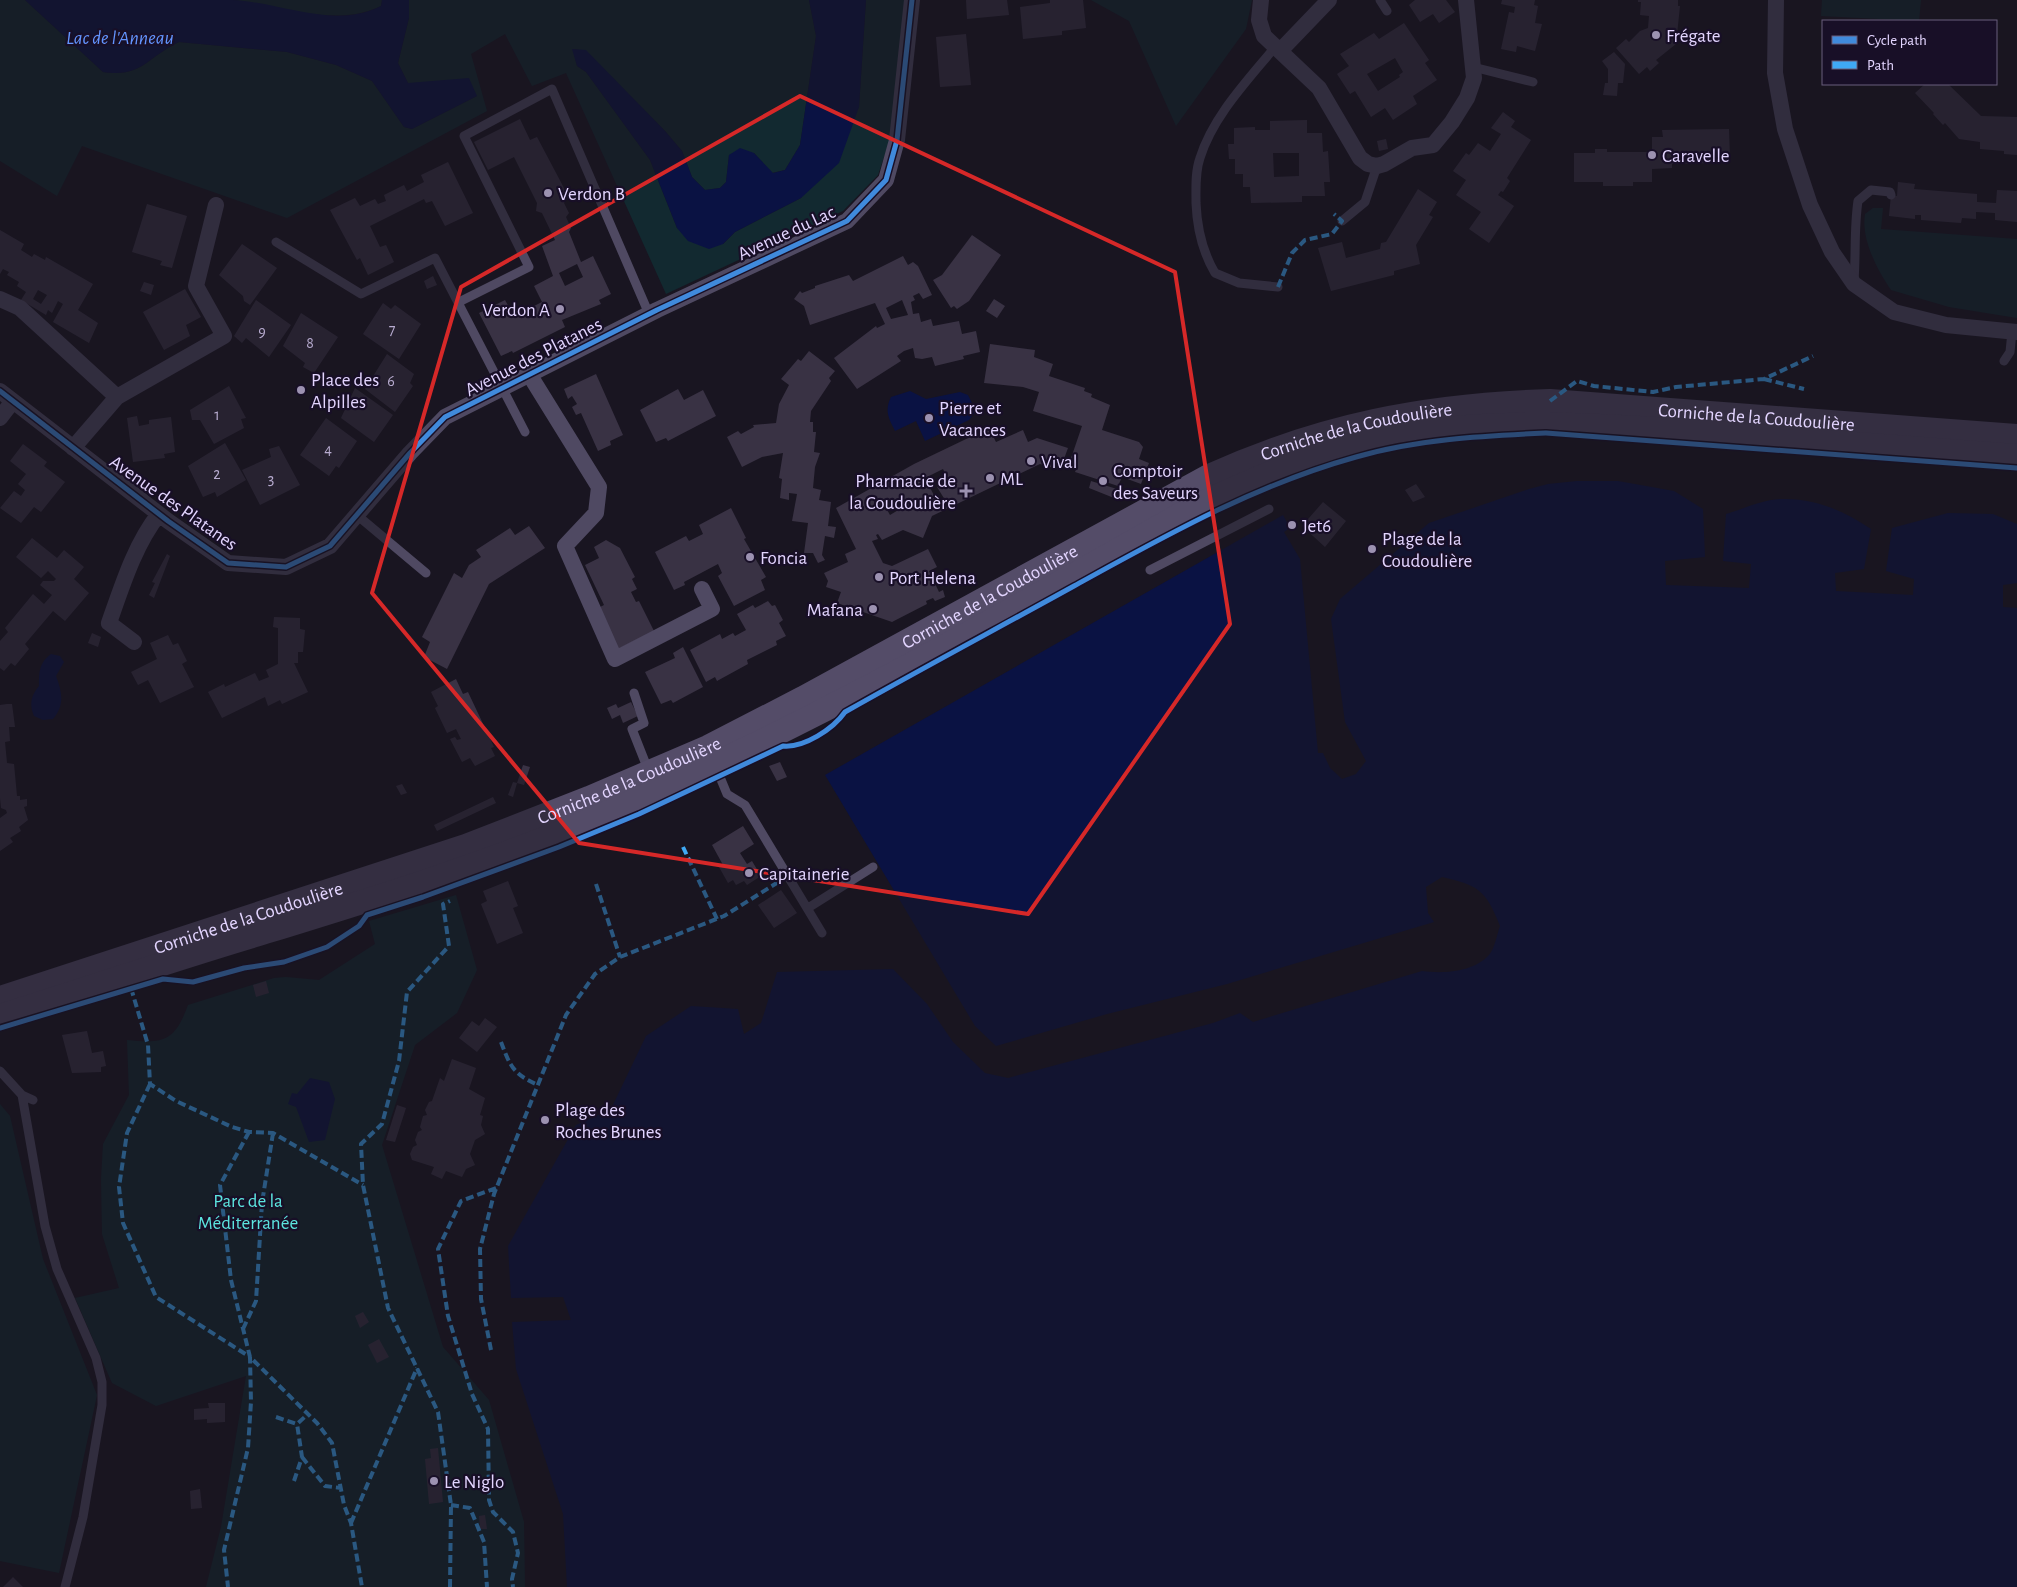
<svg xmlns="http://www.w3.org/2000/svg" width="2017" height="1587" viewBox="0 0 2017 1587" font-family="'Alegreya Sans',sans-serif">
	<rect width="100%" height="100%" fill="#191521"/>
	<path fill="#122930" d="M0,0h25l78,72c39,6 44,-15 76,-30l108,10 49,13 36,16 32,46 8,2 65,-33 -69,-13 -10,-20 11,-45v-18h400l7,36 -16,109 -15,25 -13,3 -18,-20 -25,2 -3,27 -6,6 -15,2 -13,-13 -10,-26 -17,-20 -79,-80 -13,-2 4,17 9,6 64,88 27,68 46,16 12,-12 66,-34 58,-91 7,-107h41l-15,133 -14,42 -35,36 -177,83 -100,-221 -34,13 -27,-52 -34,20 16,57 -200,107 -205,-72 -25,50 -57,-35z
		M233,0h149l-1,6c-45,22 -100,0 -148,-6z
		M1091,0h161l-6,29 -70,97 -47,-105z
		M1822,0h99l-2,21 -98,-5z
		M1873,208h10l-2,21 136,10v79l-68,-11 -58,-17c-14,-21 -30,-50 -26,-76z
		M456,895l21,75 -20,43 -42,32 -33,100 61,202 46,53 35,122 1,65h-319l15,-60 25,-151 -90,30 -44,-23 -37,-85 44,-10 -17,-54 -1,-55 2,-35 26,-49 -2,-55c37,4 48,1 61,-35l86,-27 12,-1 33,3 56,-36 -6,-23z
		M0,1104l10,12 33,143 54,136 -38,178 -59,-12z"/>
	<path fill="#0a1243" d="M25,0c69,0 138,0 207,0 49,2 101,30 149,6l1,-6h27v18l-11,45 10,20 61,-5 8,18 -65,33 -8,-2 -32,-46 -36,-16 -49,-13 -108,-10c-32,15 -37,36 -76,30z
		M809,0h57l-7,107 -20,56 -38,35 -66,34 -12,12 -14,5 -21,-8 -11,-13 -27,-68 -64,-88 -9,-6 -5,-17 14,1 79,81 17,20 10,26 13,13 15,-2 6,-6 3,-27 11,-7 14,5 19,20 12,-3 15,-25 16,-109z
		M910,391l16,8 34,-7 8,3 8,16 -7,9 -44,21 -9,-20 -21,10c-6,-12 -11,-20 -4,-34z
		M1577,481h41l56,10 29,18 2,48 -40,4 1,24 83,3 2,-24 -28,-3 3,-47c17,-5 38,-15 56,-15 33,-1 62,12 89,30l-7,40 -29,4 1,18 77,4 1,-16 -28,-8 6,-43 56,-15 45,1 24,10v59l-14,2v22l14,1v979h-1450l-4,-73 -47,-145 -4,-47 59,-2 -8,-23 -52,1 -3,-52 68,-121 35,-16 35,-73 45,-30 47,3 6,25 17,-11 16,-51 116,-3 34,35 26,38 32,31 23,5 205,-55 27,-10 13,9 169,-51c21,3 52,1 67,-16 6,-7 8,-21 11,-29 -14,-36 -22,-41 -58,-49l-16,10 2,26 6,9 -207,62 -120,30 -111,32 -21,-20 -150,-251 458,-260 7,13 -6,4 16,27 18,194h5l7,15 12,11 14,-5 10,-13 -21,-39 -14,-103 9,-20 89,-76 100,-34 19,-5z
		M51,654l9,2 4,6 -8,14c6,16 9,29 -3,43l-10,1 -9,-4c-5,-12 -3,-20 5,-30 0,-14 0,-23 12,-32z
		M310,1078l19,4 6,17 -10,41 -16,2 -13,-35 -8,-3 4,-11 5,1z"/>
	<path fill="#393244" fill-rule="evenodd" d="M966,0h41l2,15 -42,4z
		M1050,0h33l3,28 -24,3v4l-39,4 -3,-32 30,-4z
		M1415,0h31l9,12 -16,11 -6,-9 -13,8 -11,-17z
		M1502,0h33l-1,5 4,1 -3,17 7,1 -7,27 -18,-5 -1,6 -15,-3 8,-37 5,1 1,-6 -14,-3z
		M1638,0h40v6h2l-4,38 -20,16 3,3 -9,8 -3,-4 -8,7 -23,-26 10,-9 3,3 11,-11 8,-3 1,-12 -9,-1 1,-13h-3z
		M1404,23l25,37 -4,3 12,17 -24,16 4,8 -24,16 -8,-12 -14,9 -16,-26 -5,3 -13,-20 12,-8 -9,-12 34,-21 5,6zM1395,58l8,14 -4,3 1,2 -22,14 -11,-17z
		M966,34l5,51 -31,2 -4,-50z
		M1614,52l11,12 -2,19h-5l-1,13 -14,-1 2,-12h3v-14l-6,-8z
		M1925,84h23l33,32 36,1v38l-13,-1v-3l-24,-2v-7l-21,-3 -14,-16 -2,2 -10,-11 1,-1 -19,-20z
		M1503,112l12,9 -4,6 20,13 -24,38 3,3 -7,11 -2,-1 -3,4 16,11 -25,37 -20,-14 12,-17 -25,-17 10,-15 -13,-9 13,-18 3,2 9,-12 12,8 11,-17 -10,-6z
		M520,119l10,21 7,-3 27,51 3,10 -3,5 5,10 -3,4 5,11 -2,4 12,30 12,-6 18,38 -12,6 2,4 -39,16 3,7 -52,26 -1,-2 -11,5 -22,-43 26,-13 9,16 28,-14 -8,-16 19,-10 -11,-30 13,-6 -13,-27 -6,-2 1,-8 -23,-46 -26,13 -14,-28zM577,264l6,13 -18,9 -6,-13z
		M1307,120v13h15l1,19 5,-1 2,31h-6l1,14h-23v6l-51,1 -1,-16h-7v-13h-8v-15h-6l-1,-15h6v-16l21,-1v3h15v-9zM1273,153h26v23l-25,1z
		M1729,129l1,29h-20l1,5 -39,1v4l-20,1v13h-19v4h-30v-4h-29v-29h21v-4h12v3h45v-15h11l-1,-7z
		M1386,139l2,10 -9,2 -2,-10z
		M448,162l25,51 -28,13 -13,-25 -6,2 -2,-4 -54,27 10,21 6,-2 8,17 -26,13 -8,-17 -3,2 -27,-50 25,-12 5,8 15,-7 3,5 8,-3 -2,-6 20,-10 3,6 17,-9 -3,-7z
		M1898,182l17,2 -1,5 63,5v8l19,1 1,-13 20,1v31l-22,-2v-7l-19,-1v7l-14,-1 -1,5 -40,-3v-5h-6v4l-26,-3 2,-21 6,1z
		M1418,189l19,13 -8,13 4,2 -17,28 4,19 -26,7v4l-63,16 -13,-43 24,-6 4,16 34,-9 1,-6 5,-1z
		M147,204l40,12 -15,52 -12,-3 2,-4 -30,-9z
		M0,230l24,14 -3,6 11,7 2,-3 11,6 1,-3 47,27 -15,26 20,13 -9,20 -36,-21 10,-18 -5,-3 -6,12 -4,-3 -2,5 -25,-15 5,-8 -9,-6 2,-4 -12,-7 2,-3 -6,-3 -3,5zM38,290l9,5 -6,9 -8,-5z
		M972,235l29,20 -32,46 -12,8 -3,-3 -3,2 -18,-28 9,-5z
		M242,244l35,24 -27,37 -6,-4 -1,-5 -24,-21z
		M903,256l5,9 5,-3 5,4 14,29 -9,4 -4,-6 -6,3 2,4 -4,2 2,12 6,-1 2,9 10,-3 2,7 26,-5 3,13 14,-3 4,21 -17,4 1,3 -29,7 -3,-9 -10,2 -7,-1 -2,-10 -9,3 -7,5 4,5 -44,28 -23,-31 42,-32 1,2 8,-4 -10,-21 -65,22 -6,-19 -10,-7 6,-8 2,2 13,-5v-2l34,-11 4,6zM902,300l6,15 -17,4 -5,-11z
		M433,276l4,9 -10,4 -3,-8z
		M144,282l10,3 -3,10 -11,-4z
		M185,289l16,28 -15,8 4,11 -26,14 -21,-38z
		M994,299l11,7 -8,12 -11,-7z
		M256,300l35,25 -22,32 -23,-19 -4,5 -8,-7z
		M383,303l8,6 4,-4 26,19 -22,35 -36,-25z
		M301,313l37,24 -24,36 -11,-6 2,-4 -22,-17z
		M990,344l45,6 -1,7 19,7 -4,12 36,12 -1,3 8,3 -1,3 19,8 -8,25 37,12 4,5 -4,12 10,4 -8,21 -19,-7 -4,9 -43,-14 2,-5 -8,-3 13,-38 -49,-15 6,-19 -16,-5 -39,-4z
		M809,351l26,20 -6,7 2,3 -20,30 -1,11h3v10h3l-2,20 6,1 -5,14 -2,21 8,2 -2,10 12,2 -3,24 8,1 -2,11 -9,-2 -3,19 3,5 -7,3 -5,-10h-9l4,-30 -16,-2 5,-27 -8,-1v7l-9,-2 2,-19 -3,-1 4,-25 -21,4 -20,10 -15,-30 11,-6 3,3 13,-7 -1,-2 23,-2 3,-19 10,-19 -8,-6 17,-20 3,2z
		M387,354l27,20 -4,9 3,3 -18,26 -30,-23z
		M596,374l27,61 -13,6 1,4 -13,6 -17,-38 -5,2 -4,-8 5,-3 -5,-8 -4,3 -4,-10z
		M229,386l17,32 -5,1 3,9 -30,16 -14,-24h-8l-2,-10z
		M355,388l38,27 -19,27 -33,-24z
		M678,389l6,11 19,-10 13,26 -48,25 -2,-3 -10,4 -16,-32z
		M137,416l2,10 10,-2v-4l22,-3 4,35 -11,2 1,4 -32,4 -6,-44z
		M326,418l31,23 -18,27 -3,-2 -7,10 -29,-21z
		M989,428l7,14 27,-12 5,12 9,-4 31,10 -8,22 -20,-6 -108,52 -9,22 -20,-8 -21,10 -4,-6 -2,1 2,4 -6,2 11,22 9,3 36,-17 9,18 -8,4 10,21 4,-2 2,7 -10,4 -2,-3 -7,3 1,3 -35,18 -55,-19 4,-11 -15,-5 2,-6 -4,-8 24,-11 -3,-8 11,-5 -20,-41 78,-44zM943,469l6,12 -12,6 8,13 -7,3 -13,-25zM897,500l3,9 -10,6 -5,-9z
		M225,443l21,37 -29,17 -2,-5 -12,5 -15,-31z
		M23,444l24,18 -3,4 21,16 -24,30 -7,-5 -13,16 -21,-15 14,-17 7,5 4,-6 -7,-6 8,-10 -16,-13z
		M279,446l21,39 -40,20 -18,-35 29,-13 -2,-8z
		M1091,481l26,8 -3,9 -25,-10z
		M1416,484l9,13 -12,5 -8,-12z
		M1323,502l23,19 -21,26 -23,-21z
		M731,508l15,30 -2,1 22,38 -5,3 4,10 -31,16 -16,-30 4,-3 -4,-9 -34,18 1,3 -11,5 -19,-38 31,-16 3,5 14,-7 -4,-9z
		M529,526l16,22 -56,36 -42,85 -23,-12 6,-15 -8,-5 32,-64 8,5 7,-13 12,-8 -5,-7 34,-22 5,7z
		M32,538l25,20 7,-8 20,17 -10,12 15,14 -24,28 -12,-10 -28,33 4,5 -14,17 -4,-3 -7,8 -4,-3v-27l8,-9 -3,-4 28,-34 11,10 8,-9 -12,-10 3,-4h11l2,-2 -8,-8 -7,7 -25,-21z
		M606,540l14,8 15,29 -3,2 5,10 -6,3 5,10 3,-1 15,30 -36,18 -20,-41 6,-3 -19,-40 14,-7 -5,-11z
		M167,554l3,2 -16,42 -5,-3 6,-12 -3,-1z
		M768,601l4,5 3,-1 8,15 -4,3 7,13 -10,5 1,4 -30,15 1,4 -31,17 -2,-4 -9,5 -16,-32 30,-16 2,5 11,-6 2,3 11,-6 -9,-16 16,-9 2,3z
		M274,617l26,1v11l5,1 -2,22h-5v11h-4l14,29 -26,12 -2,-4 -12,6 -3,-9 -43,21 -14,-26 16,-8 1,3 30,-14 4,8 10,-4 -3,-7 12,-6v-36l-5,-1z
		M92,633l9,4 -3,10 -10,-4z
		M168,635l5,10 5,-2 9,18 -5,3 12,23 -34,16 -12,-23 -10,5 -7,-13 26,-13 -7,-16z
		M683,647l20,40 -30,16 -2,-3 -10,4 -16,-32 30,-14 -2,-5z
		M456,679l7,15 5,-2 26,55 -3,1 4,8 -20,10 -5,-8 -8,4 -12,-23 5,-2 2,3 4,-1 -5,-10 -9,4 -12,-25 3,-2 -7,-14z
		M631,702l7,14 -15,7 -3,-8 -8,4 -5,-11 9,-4 2,4z
		M7,704h5l3,23h-6l1,14 -5,1 2,21 7,1 3,32h3v4l7,-1v7l-3,1 4,13 -9,7 2,4 -11,7 3,4 -13,9v-33l7,-5 -1,-3 -5,-2 -1,-10v-93z
		M780,762l7,15 -10,4 -8,-15z
		M523,765l7,2 -6,18 -7,-2z
		M513,782l4,1 -4,14 -5,-2z
		M402,784l5,9 -6,2 -5,-9z
		M493,797l3,6 -59,28 -3,-6z
		M743,826l11,18 -14,9 7,11 5,-3 9,15 -14,9 -3,-4 -8,4 -3,-5 -5,3 -9,-16 4,-2 -11,-20z
		M508,881l10,25 -5,2 10,25 -26,11 -16,-40 6,-3 -4,-10z
		M781,890l16,23 -23,15 -16,-23z
		M266,981l3,12 -13,4 -3,-12z
		M485,1018l12,9 -20,25 -18,-14 13,-17 7,5z
		M87,1031l5,22 11,-2 3,15 -5,1v5l-29,1 -10,-38z
		M452,1059l24,9 -7,21 16,9 -5,17 3,1 -2,9 4,9 -10,6 -5,14 5,11 -9,4 -4,8 -16,-6 -4,8 -11,-5 3,-7 -22,-7 -2,-6 3,-7 4,-2 -2,-5 3,-8 4,-2 -2,-3 3,-11 4,-1 -2,-5 4,-8 3,-1 8,-23 4,3z
		M397,1105l9,3 -11,34 -9,-2z
		M363,1312l6,10 -9,6 -5,-12z
		M379,1339l10,18 -12,6 -9,-18z
		M208,1403h17v19l-18,1v-4l-13,1v-11l15,-1z
		M438,1448l5,54 -14,2 -4,-45 6,-1 -1,-9z
		M200,1489l2,19 -11,1 -1,-18z
		M485,1515l2,14h-7l-1,-13z
		M13,1577l10,10h-20z"/>
	<g fill="none" stroke-linecap="round" stroke-linejoin="round">
		<path stroke="#4f4962" stroke-width="9" d="M1380,0l7,11
			M1275,47c-27,33 -62,69 -75,111 -5,14 -4,30 -4,45 1,25 6,48 19,70l24,10 39,4
			M1473,67l60,15
			M1342,221l23,-19 12,-36
			M276,242l85,52 74,-36 90,174
			M1854,281c2,-27 0,-54 4,-80l13,-11 19,2 1,3
			M459,302l70,-35 -65,-131 88,-47 97,225
			M2004,361l6,-9 2,-20
			M358,516l68,57
			M1150,570l119,-61
			M634,693l10,30 -12,6 17,43
			M715,765l12,29 18,11 77,128
			M808,908l65,-41
			M0,1071l22,24 11,5
			M22,1095l23,131 12,43 39,89 6,24v23l-19,112 -18,70"/>
		<path stroke="#4f4962" stroke-width="16" d="M1261,0l-2,20 5,16 55,52 41,70 8,6 9,2 7,-2 28,-16 21,-3 19,-23 15,-24 7,-20 -8,-78
			M1776,0l-1,73 10,56 25,76 22,47 22,32 40,28 52,13 71,7
			M1280,51l49,-51
			M0,299l20,9 97,89
			M529,374l70,113 -3,26 -31,33 50,113 97,-50 -10,-20
			M0,391l168,130 60,42 58,4 44,-21 80,-93 35,-36 212,-107 190,-89 39,-41 11,-40 15,-140
			M0,418l13,-17
			M73,448l44,-51 107,-61 -28,-50 20,-81
			M134,642l-25,-19c13,-37 26,-79 50,-109"/>
		<g stroke="#544c68" stroke-width="24">
			<path id="s1" d="M0,998l466,-152 123,-48 119,-51 95,-49 404,-221c114,-52 218,-72 343,-76l467,35"/>
			<path d="M0,1016c83,-26 166,-54 249,-79 117,-36 233,-71 346,-119 206,-88 402,-199 597,-310 59,-28 121,-55 185,-69 118,-23 231,-14 349,-5 97,8 194,15 291,22"/>
		</g>
		<path stroke="#3fa9f5" stroke-width="4" stroke-dasharray="8 4" stroke-linecap="butt" d="M1278,287l14,-34 13,-13 27,-6 10,-13 -8,-7
			M1764,379l40,10
			M1550,401l27,-20 17,5 59,6 23,-5 88,-8 49,-23
			M683,847l34,72
			M596,884l24,73
			M131,988l17,57 2,39 26,17 56,26 17,5 24,1 90,52
			M501,1042c9,24 12,32 37,43
			M150,1084l-23,49 -8,54 4,36 33,74 94,60 1,45 -3,46 -24,102 4,37
			M249,1132l-29,53 11,95 19,77 67,66 15,20 12,62 7,18 11,64
			M496,1188l-35,13 -23,48 10,67 24,78 16,35 1,71 4,12 20,20 5,21 -6,26 1,8
			M243,1329l13,-28 6,-98 11,-70
			M491,1350l-10,-51 -1,-50 14,-55 72,-179 29,-41 25,-17 104,-41 64,-40
			M276,1417l21,7 11,-10
			M302,1457l23,29 16,2
			M294,1481l8,-24 -5,-33
			M451,1505l19,3 14,34 3,45
			M351,1523l66,-155
			M450,1587l1,-82 -13,-93 -50,-104 -25,-123 -2,-41 21,-20 17,-63 8,-69 42,-46 -6,-42 7,-3"/>
		<g stroke="#180f27" stroke-width="8">
			<path id="cycleway" d="M0,391l168,130 60,42 58,4 44,-21 80,-93 35,-36 212,-107 190,-89 39,-41 11,-40 15,-140
				M0,1028l163,-49 30,3 51,-14 40,-6 43,-15 32,-21 8,-11 56,-18 136,-50 80,-33 144,-68c21,2 50,-17 62,-34 76,-43 153,-84 229,-126 91,-50 181,-101 282,-129 61,-18 126,-21 190,-24l471,35"/>
		</g>
		<use href="#cycleway" stroke="#408adc" stroke-width="5"/>
	</g>
	<path d="M0 0H2017V1587H0ZM800,96l375,176 55,352 -202,290 -449,-71 -207,-250 89,-306z" fill="#191521" fill-opacity=".55" fill-rule="evenodd"/>
	<path fill="none" stroke="#d62828" stroke-width="4" stroke-linejoin="round" d="M800,96l375,176 55,352 -202,290 -449,-71 -207,-250 89,-306z"/>
	<g fill="#9c92b1" stroke="#180f27" stroke-width="2">
		<circle cx="1656" cy="35" r="5"/>
		<circle cx="1652" cy="155" r="5"/>
		<circle cx="548" cy="193" r="5"/>
		<circle cx="560" cy="309" r="5"/>
		<circle cx="301" cy="390" r="5"/>
		<circle cx="929" cy="418" r="5"/>
		<circle cx="1031" cy="461" r="5"/>
		<circle cx="990" cy="478" r="5"/>
		<circle cx="1103" cy="481" r="5"/>
		<path d="M963.5 483.5h5v5h5v5h-5v5h-5v-5h-5v-5h5z"/>
		<circle cx="1292" cy="525" r="5"/>
		<circle cx="1372" cy="549" r="5"/>
		<circle cx="750" cy="557" r="5"/>
		<circle cx="879" cy="577" r="5"/>
		<circle cx="873" cy="609" r="5"/>
		<circle cx="749" cy="873" r="5"/>
		<circle cx="545" cy="1120" r="5"/>
		<circle cx="434" cy="1481" r="5"/>
	</g>
	<g text-anchor="middle" stroke-width="4.5" stroke-linejoin="round" paint-order="stroke">
		<g font-size="16" fill="#b8acd0">
			<text x="392" y="335">7</text>
			<text x="262" y="337">9</text>
			<text x="310" y="348">8</text>
			<text x="391" y="386">6</text>
			<text x="217" y="420">1</text>
			<text x="328" y="454">4</text>
			<text x="217" y="479">2</text>
			<text x="271" y="484">3</text>
		</g>
		<g font-size="19" fill="#e3d5ff" stroke="#180f27" text-anchor="start">
			<text x="1666" y="42">Frégate</text>
			<text x="1662" y="162">Caravelle</text>
			<text x="558" y="200">Verdon B</text>
			<text x="550" y="316" text-anchor="end">Verdon A</text>
			<text x="311" y="386">Place des<tspan x="311" dy="22">Alpilles</tspan></text>
			<text x="939" y="414">Pierre et<tspan x="939" dy="22">Vacances</tspan></text>
			<text x="1041" y="468">Vival</text>
			<text x="1113" y="477">Comptoir<tspan x="1113" dy="22">des Saveurs</tspan></text>
			<text x="1000" y="485">ML</text>
			<text x="956" y="487" text-anchor="end">Pharmacie de<tspan x="956" dy="22">la Coudoulière</tspan></text>
			<text x="1302" y="532">Jet6</text>
			<text x="1382" y="545">Plage de la<tspan x="1382" dy="22">Coudoulière</tspan></text>
			<text x="760" y="564">Foncia</text>
			<text x="889" y="584">Port Helena</text>
			<text x="863" y="616" text-anchor="end">Mafana</text>
			<text x="759" y="880">Capitainerie</text>
			<text x="555" y="1116">Plage des<tspan x="555" dy="22">Roches Brunes</tspan></text>
			<text x="444" y="1488">Le Niglo</text>
		</g>
		<g font-size="19" fill="#e3d5ff" stroke="#180f27">
			<text transform="translate(786 232) rotate(-25)" y="7">Avenue du Lac</text>
			<text transform="translate(533 356) rotate(-27)" y="7">Avenue des Platanes</text>
			<text dy="7" stroke="none"><textPath href="#s1" startOffset="1880">Corniche de la Coudoulière</textPath></text>
			<text dy="7" stroke="none"><textPath href="#s1" startOffset="1476">Corniche de la Coudoulière</textPath></text>
			<text transform="translate(174 502) rotate(35)" y="7">Avenue des Platanes</text>
			<text dy="7" stroke="none"><textPath href="#s1" startOffset="1071">Corniche de la Coudoulière</textPath></text>
			<text dy="7" stroke="none"><textPath href="#s1" startOffset="666">Corniche de la Coudoulière</textPath></text>
			<text dy="7" stroke="none"><textPath href="#s1" startOffset="261">Corniche de la Coudoulière</textPath></text>
		</g>
		<g font-size="19" fill="#5ce4df" stroke="#180f27">
			<text x="248" y="1207">Parc de la<tspan x="248" dy="22">Méditerranée</tspan></text>
		</g>
		<g font-size="20" font-style="italic" fill="#6395ff" stroke="#180f27">
			<text x="120" y="44">Lac de l'Anneau</text>
		</g>
	</g>
	<rect x="1822" y="20" width="175" height="65" fill="#180f27" stroke="#695e7d"/>
	<rect x="1832" y="36" width="25" height="8" fill="#408adc" stroke="#695e7d"/>
	<text x="1867" y="45" font-size="15" fill="#e3d5ff">Cycle path</text>
	<rect x="1832" y="61" width="25" height="8" fill="#3fa9f5" stroke="#695e7d"/>
	<text x="1867" y="70" font-size="15" fill="#e3d5ff">Path</text>
</svg>
